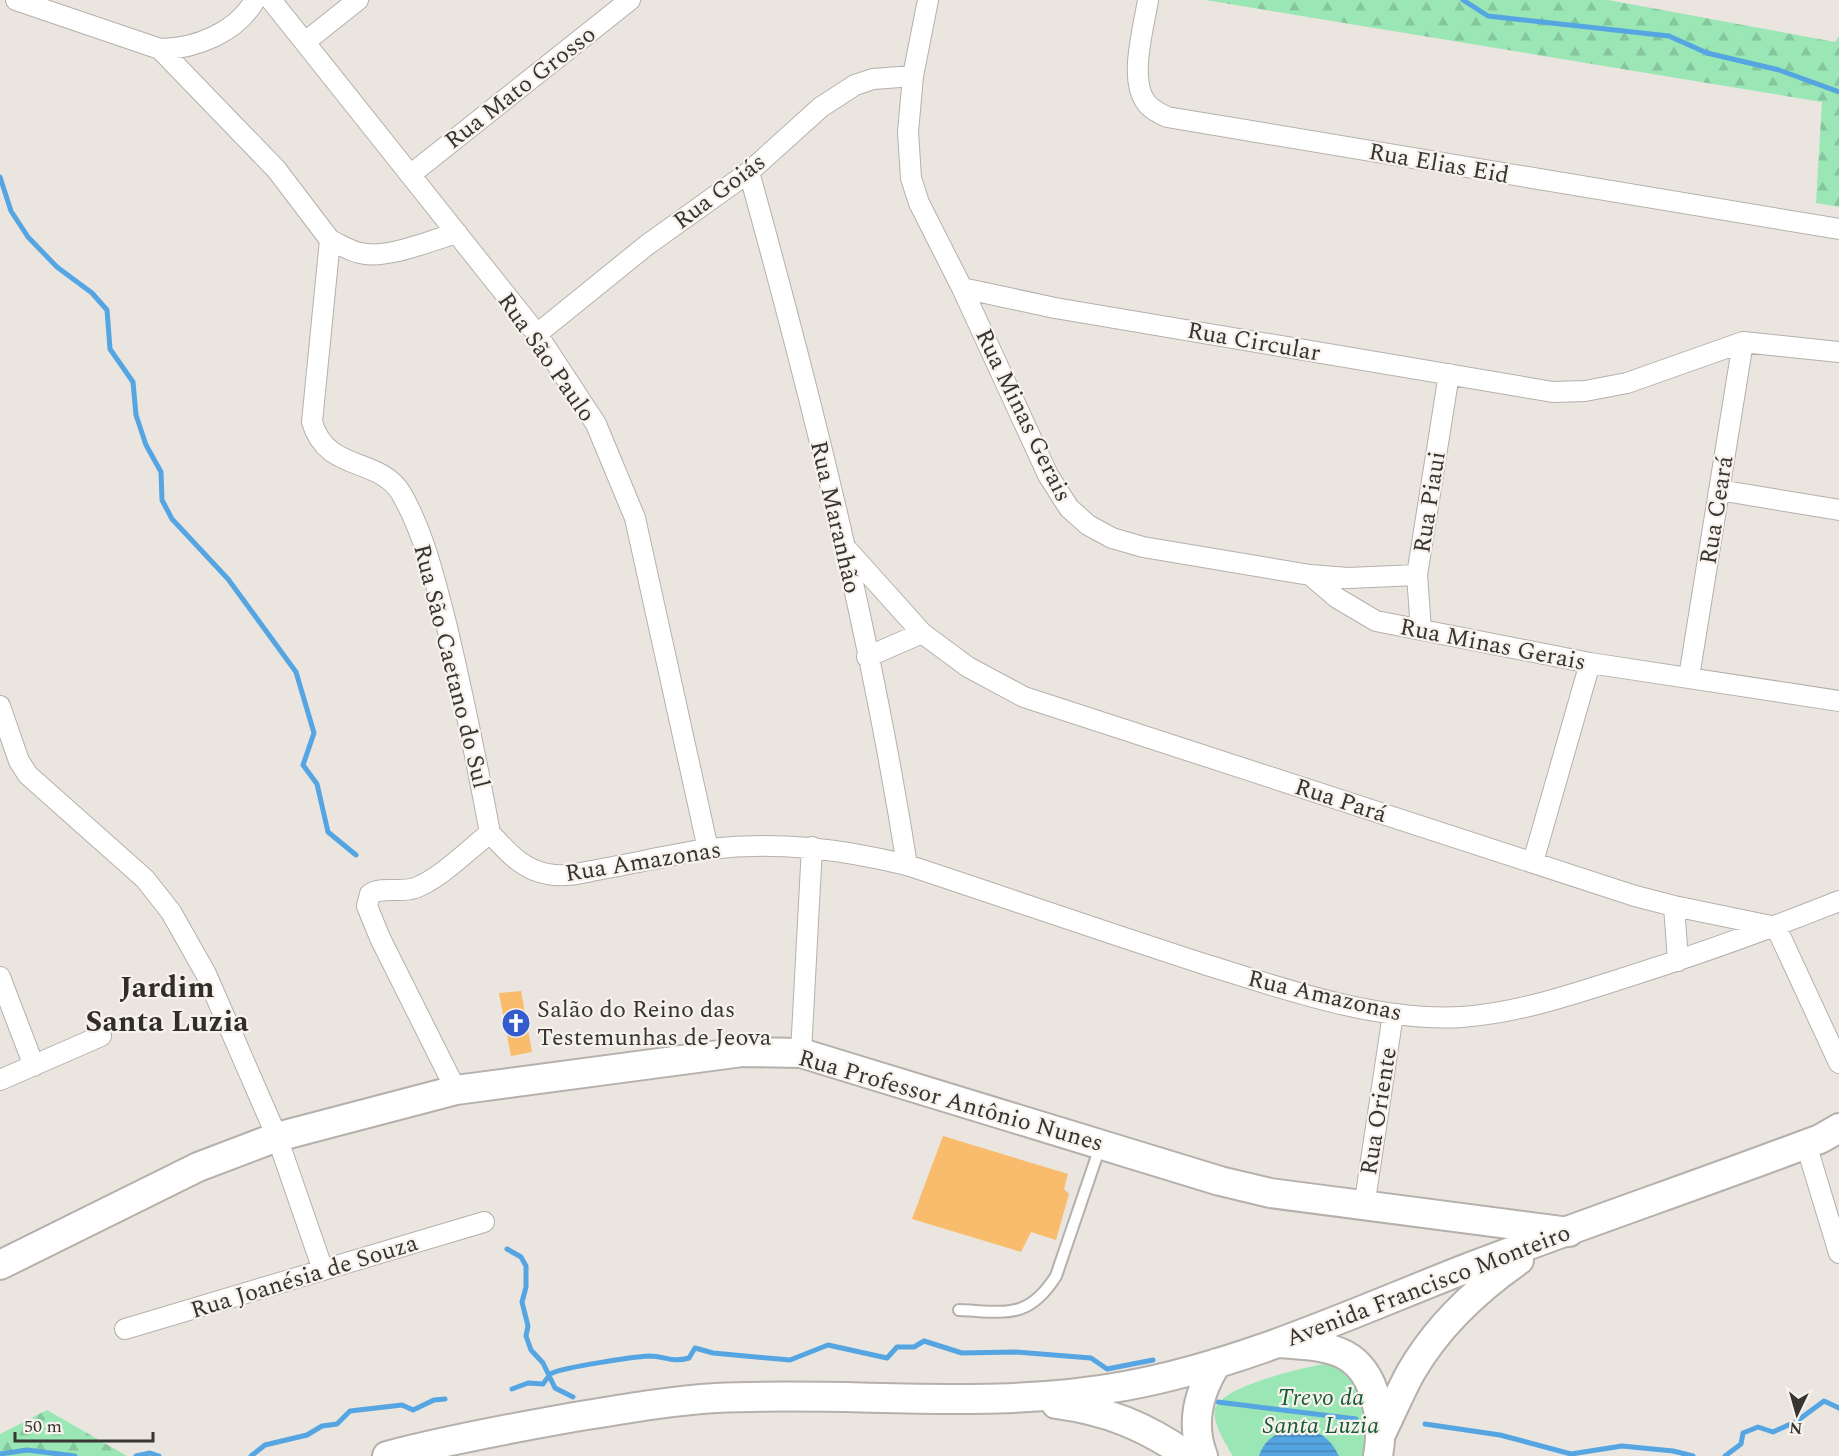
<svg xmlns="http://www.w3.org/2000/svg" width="1839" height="1456" viewBox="0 0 1839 1456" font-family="Spectral,serif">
	<defs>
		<pattern id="forest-firs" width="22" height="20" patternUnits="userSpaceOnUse" patternTransform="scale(1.5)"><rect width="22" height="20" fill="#9ae6b5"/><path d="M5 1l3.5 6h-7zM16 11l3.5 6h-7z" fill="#85c69c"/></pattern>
		<pattern id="water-rules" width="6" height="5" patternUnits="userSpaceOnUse" patternTransform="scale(1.5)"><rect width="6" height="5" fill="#55a5e3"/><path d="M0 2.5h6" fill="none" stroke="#4787b9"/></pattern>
	</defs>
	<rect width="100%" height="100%" fill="#eae5df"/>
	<path fill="url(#forest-firs)" d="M1205,0h403l227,42 4,-6v171l-23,-4 6,-101z
		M47,1410l80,46h-127v-22z"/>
	<path fill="#9ae6b5" d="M1324,1364l21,4 26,42 -7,46h-131c-7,-12 -21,-33 -18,-47 7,-23 87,-41 109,-45z"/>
	<path fill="url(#water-rules)" d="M1294,1427c22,2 35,9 45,29h-80c5,-17 19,-24 35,-29z"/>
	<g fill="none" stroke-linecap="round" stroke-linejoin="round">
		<path stroke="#55a5e3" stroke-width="5" d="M1463,0l25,16 181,20 38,17 72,17 60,22
			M0,177l11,34 17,26 29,30 35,26 15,17 3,39 23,33 3,33 10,30 15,27 1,28 10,19 56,60 68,93 18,61 -11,32 14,19 11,48 28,23
			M507,1249l14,8 5,9v21l-4,15 6,24 -2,10 5,14 12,13 12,25 18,9
			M512,1389l16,-6 15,1c3,-4 6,-9 9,-11 14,-6 80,-16 97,-17 17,0 22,7 40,2l6,-10 18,5 77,7 38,-15 59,13 10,-11h17l10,-6 38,12 53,-1 76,6 16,11 46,-9
			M1218,1402l138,17
			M1425,1424l75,11 71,19 51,-8 51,5 20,5
			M0,1454l27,-4 48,6
			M136,1456l14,-3 9,3
			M251,1456l14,-11 42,-10 15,-9 15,-2 13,-13 52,-6 11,5 21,-10 11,-1
			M1725,1456l16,-12 2,-11 15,-6 15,5 24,-11 27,-20 15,7"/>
	</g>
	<path fill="#f9bb6c" d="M521,991l11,61 -21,4 -12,-63z
		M943,1136l125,38 -4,15 5,5 -13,46 -25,-8 -10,20 -109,-33z"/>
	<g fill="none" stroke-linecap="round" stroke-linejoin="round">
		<g stroke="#b5b0ab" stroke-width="14">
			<path id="lane" d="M959,1310c47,2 69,10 97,-34l45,-132"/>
		</g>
		<g stroke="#b5b0ab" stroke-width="22">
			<path id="street" d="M16,0l144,49 116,120 54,71 -18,182c15,51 66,34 89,71 24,42 34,88 46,134 16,68 30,136 43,206
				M271,0l266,334 59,90 39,94 73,331
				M928,0l-15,76 -5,56 3,46 8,25 43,85 86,187 21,33 19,17 24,13 31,9 167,28 27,23 39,23 214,42 249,38
				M1148,0c-4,26 -19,78 -3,101 5,8 14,12 22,16l672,112
				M305,42l53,-42
				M160,49c36,0 77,-17 95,-49
				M749,172c63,228 121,459 158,693
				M410,175l220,-175
				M330,240c9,4 20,11 30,13 27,7 71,-13 97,-20
				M962,288l93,20 498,84 32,-1 42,-8 116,-41 96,10
				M537,334l110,-89 102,-73 72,-65 34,-22 18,-6 40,-3
				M1719,490l120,20
				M844,546l78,87 46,34 56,30 611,199 39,10 102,21 63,136
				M1310,575l38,3 69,-3
				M1421,630l-4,-55 32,-201
				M867,657l55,-24
				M1689,677l54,-335
				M0,706l19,55 9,14 117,104 26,33 35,62 71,163 46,133
				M490,833c17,18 32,37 58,41 18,4 36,-2 54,-5 35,-6 71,-15 107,-20 68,-8 132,0 198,16 100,33 198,67 297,99 80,25 173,58 258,53 57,-4 111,-23 165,-40 72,-23 142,-48 212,-76
				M1533,862l57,-199
				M1674,906l4,55
				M0,977l34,89
				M801,1053l11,-206
				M0,1080l101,-44
				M456,1090l-76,-152 -13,-32 3,-12c13,-8 31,-1 45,-6 25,-9 54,-39 75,-55
				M1806,1144l33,109
				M1364,1207l29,-193
				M125,1329l359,-107"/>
		</g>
		<g stroke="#b5b0ab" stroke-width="32">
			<path id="secondary" d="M0,1265l198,-98 79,-30 179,-47 286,-38 59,1 419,128 50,12 299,39
				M1281,1343c21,2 45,2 64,12 33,18 39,69 33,101
				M1056,1404c52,7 89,22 132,52
				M1381,1434c10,-20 19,-42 30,-62 26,-45 65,-82 108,-112
				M387,1456c60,-16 120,-27 182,-38 49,-8 98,-17 147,-20 136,-7 274,13 409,-12 120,-22 232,-75 345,-119 116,-44 233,-84 350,-128l19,-11
				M1203,1456c-13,-33 -4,-65 14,-93"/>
		</g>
		<use href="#lane" stroke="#fff" stroke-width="10"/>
		<use href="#street" stroke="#fff" stroke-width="20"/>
		<use href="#secondary" stroke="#fff" stroke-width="28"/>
	</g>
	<defs>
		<g id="church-disc" transform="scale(1.5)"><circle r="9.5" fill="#345ccd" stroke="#f7f2ec"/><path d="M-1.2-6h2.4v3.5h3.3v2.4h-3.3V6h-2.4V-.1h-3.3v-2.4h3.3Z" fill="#fff"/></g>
	</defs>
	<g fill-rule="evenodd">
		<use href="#church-disc" x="516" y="1023"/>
	</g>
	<g text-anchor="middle" stroke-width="4.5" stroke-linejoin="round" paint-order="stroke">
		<g font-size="24" fill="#373532" stroke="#f7f2ec">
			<text transform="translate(520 87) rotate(-38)" y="8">Rua Mato Grosso</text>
			<text transform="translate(1439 163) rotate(10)" y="8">Rua Elias Eid</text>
			<text transform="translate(719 191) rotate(-37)" y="8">Rua Goiás</text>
			<text transform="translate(1254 341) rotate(10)" y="8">Rua Circular</text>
			<text transform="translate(547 357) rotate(55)" y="8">Rua São Paulo</text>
			<text transform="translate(1024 415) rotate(64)" y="8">Rua Minas Gerais</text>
			<text transform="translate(1429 502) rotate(-81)" y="8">Rua Piaui</text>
			<text transform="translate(1716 510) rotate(-81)" y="8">Rua Ceará</text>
			<text transform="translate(836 517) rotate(77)" y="8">Rua Maranhão</text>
			<text transform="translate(1493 644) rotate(11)" y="8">Rua Minas Gerais</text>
			<text transform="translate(452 666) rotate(76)" y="8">Rua São Caetano do Sul</text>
			<text transform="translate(1341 800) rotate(18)" y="8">Rua Pará</text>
			<text transform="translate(643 861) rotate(-9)" y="8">Rua Amazonas</text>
			<text transform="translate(1325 995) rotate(13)" y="8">Rua Amazonas</text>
			<text transform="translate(951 1100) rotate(16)" y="8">Rua Professor Antônio Nunes</text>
			<text transform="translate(1378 1111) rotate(-81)" y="8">Rua Oriente</text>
			<text transform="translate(304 1276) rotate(-17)" y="8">Rua Joanésia de Souza</text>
			<text transform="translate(1428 1285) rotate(-21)" y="8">Avenida Francisco Monteiro</text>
		</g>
		<g font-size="24" fill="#373532" stroke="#f7f2ec" text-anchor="start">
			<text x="537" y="1017">Salão do Reino das<tspan x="537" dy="28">Testemunhas de Jeova</tspan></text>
		</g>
		<g font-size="24" font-style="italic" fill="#185c37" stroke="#f7f2ec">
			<text x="1321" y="1405">Trevo da<tspan x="1321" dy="28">Santa Luzia</tspan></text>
		</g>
		<g font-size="30" font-weight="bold" fill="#312d29" stroke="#f7f2ec">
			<text x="167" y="997">Jardim<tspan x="167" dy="34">Santa Luzia</tspan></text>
		</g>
	</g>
	<g transform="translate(1797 1414) rotate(185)" stroke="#f7f2ec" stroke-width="4.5" paint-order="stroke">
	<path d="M0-4.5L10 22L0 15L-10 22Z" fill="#373532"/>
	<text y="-9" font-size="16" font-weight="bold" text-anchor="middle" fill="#373532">N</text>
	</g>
	<path d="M15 1432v9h138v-9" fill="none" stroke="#373532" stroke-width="3"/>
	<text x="24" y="1432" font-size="18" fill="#373532" stroke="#f7f2ec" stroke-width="4.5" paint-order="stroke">50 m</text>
</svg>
